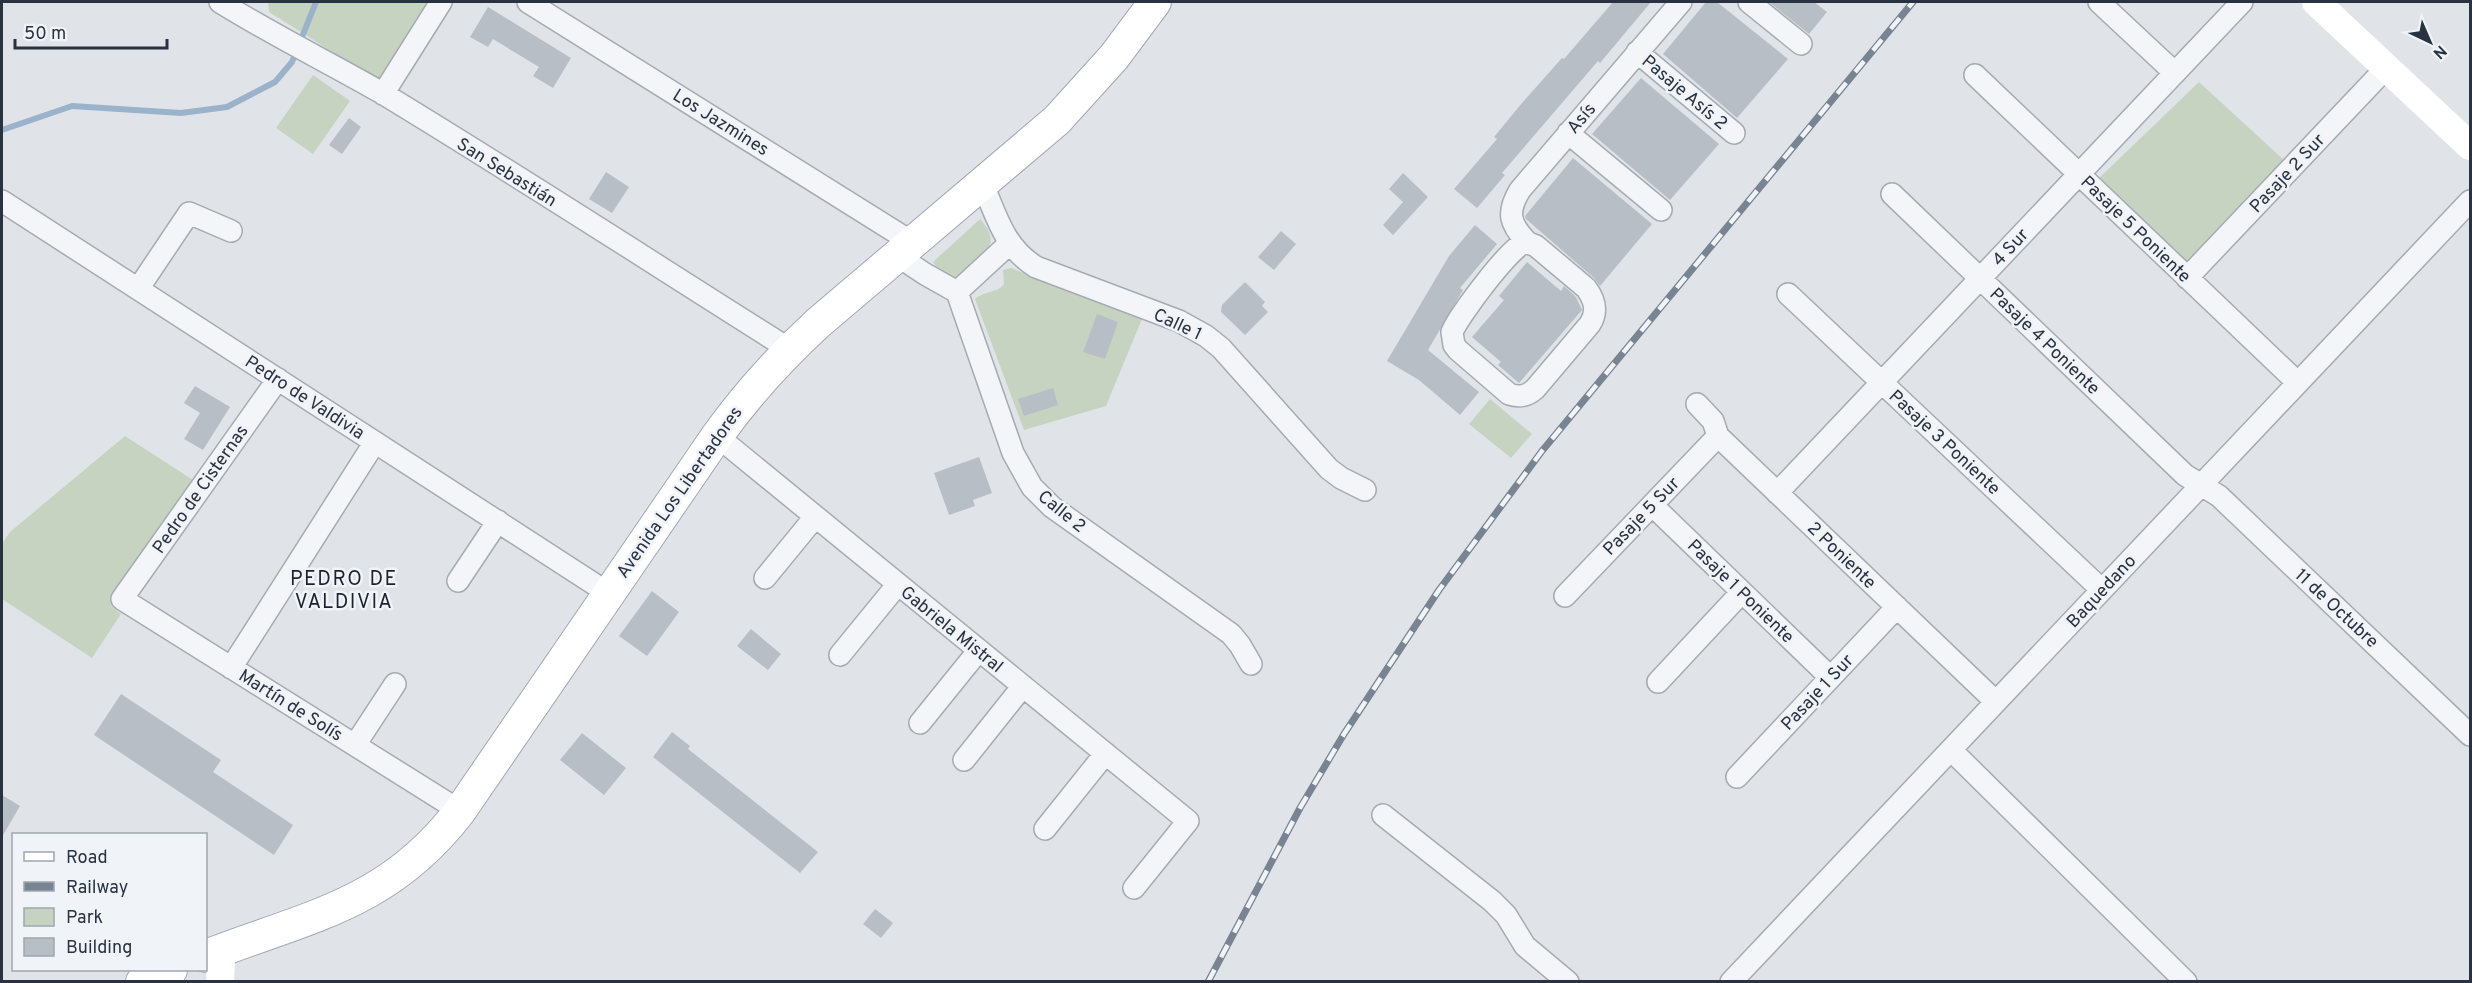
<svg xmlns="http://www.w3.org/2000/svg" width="2472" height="983" viewBox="0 0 2472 983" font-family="Overpass,sans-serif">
	<rect width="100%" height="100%" fill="#e0e4e9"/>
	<path fill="#c7d3c1" d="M268,2h164l-48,75 -10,1 -105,-66z
		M313,75l37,26 -37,53 -37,-26z
		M2199,82l86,79 -100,102 -89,-82z
		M980,219c20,22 9,32 -10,49 -6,4 -11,11 -20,10 -8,-2 -13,-10 -17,-16z
		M1011,268l131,51 -36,87 -82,24 -49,-131c9,-8 23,-6 29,-15l-1,-14z
		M1490,399l42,35 -21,24 -42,-34z
		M125,436l68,44 -82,126 10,8 -29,44 -90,-59v-55l8,-12z"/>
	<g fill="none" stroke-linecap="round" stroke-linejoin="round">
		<path stroke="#9bb3ca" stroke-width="6" d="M2,130l70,-24 109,7 46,-6 48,-25 17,-20 24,-60"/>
	</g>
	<path fill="#b7bec6" d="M1613,2h38l-51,61 -2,-2 -96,112 3,2 -28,33 -23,-19 43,-50 -3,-2 28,-34 40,-45 2,1z
		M1706,2h11l71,57 -51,59 -74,-64z
		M1769,2h45l13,10 -18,22z
		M488,7l83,51 -18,30 -20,-12 6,-9 -46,-28 -5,8 -18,-10z
		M1641,78l78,66 -49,56 -78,-66z
		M349,118l12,9 -19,27 -13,-9z
		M1573,158l79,66 -52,62 -6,-8 -68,-59 -1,-3z
		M606,172l23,15 -17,26 -23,-14z
		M1403,173l25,24 -35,38 -10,-10 20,-23 -14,-13z
		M1475,225l22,19 -37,44 3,2 -35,60 51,42 -19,23 -41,-35 -32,-19 62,-105z
		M1281,231l15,13 -22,26 -16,-13z
		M1527,262l34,29 3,-5 12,11 6,13 -63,73 -21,-18 3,-3 -29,-25 32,-37 -5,-4z
		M1245,282l20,20 -3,4 6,6 -23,23 -24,-23 1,-7z
		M1097,314l21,8 -13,37 -22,-7z
		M195,386l35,21 -27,43 -19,-11 16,-26 -16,-10z
		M1053,388l5,17 -34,11 -6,-17z
		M979,457l13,36 -19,7 2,6 -26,9 -15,-42z
		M652,591l27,21 -32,44 -28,-20z
		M751,629l30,25 -13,16 -31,-24z
		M121,694l100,66 -8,12 80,53 -19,30 -180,-120z
		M672,732l18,14 -2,3 130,103 -18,21 -147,-116z
		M582,733l44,35 -22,27 -44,-35z
		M2,795l18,11 -18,31z
		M875,909l18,14 -12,15 -18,-14z"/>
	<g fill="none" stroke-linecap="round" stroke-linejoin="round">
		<g stroke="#a5abb3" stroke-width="24">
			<path id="street" d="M220,2c53,33 108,60 162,91 137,83 272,171 407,256
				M528,2l385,241
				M1749,2l52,42
				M2099,2l76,71
				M1637,52l97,81
				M1975,75l323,308
				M383,94l58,-92
				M1568,133l93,77
				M983,185c14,32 21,62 53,82l143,54 27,15 15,12 108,121 12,9 24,12
				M1892,194l293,281 34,21 251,239
				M2,201l606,392
				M1526,242l10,4 50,42c9,12 12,23 4,36l-55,65c-8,7 -15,9 -26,5l-51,-44 -4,-5 -2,-13c6,-15 60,-88 74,-90z
				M1527,242c-17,-18 -21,-29 -7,-52l161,-188
				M898,256l27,18 32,18 56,161 19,34 20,20 179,127 9,11 11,19
				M2187,278l200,-211
				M138,289l51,-76 42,18
				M957,292l52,-48
				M1788,294l314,296
				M278,379l-156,220 338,212
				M1697,404l16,17 5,15 278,266
				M717,436l471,385 -54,67
				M1777,493l465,-491
				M1652,505l178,172
				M765,578l50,-61
				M458,581l40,-60
				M1565,596l153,-160
				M840,655l58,-71
				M231,668l144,-226
				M1658,682l84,-90
				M920,723l59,-73
				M355,745l40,-61
				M1951,750l235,232
				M964,760l59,-74
				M1737,777l160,-170
				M1383,815l109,86 14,14 19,31 43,36
				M1045,829l60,-75
				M1731,982l739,-781"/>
		</g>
		<g stroke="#9fa9b5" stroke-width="34">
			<path id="primary" d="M206,956c103,-40 182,-51 254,-145l257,-375c30,-42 63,-78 101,-113l239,-203 57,-63 41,-55
				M142,982l29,-12"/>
		</g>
		<use href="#street" stroke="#f3f5f8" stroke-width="21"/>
		<path stroke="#fff" stroke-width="28" d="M2316,2l154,144
			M220,982l1,-23 3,-10"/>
		<use href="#primary" stroke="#fff" stroke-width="32"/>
		<g stroke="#798493" stroke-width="7">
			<path id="rail" d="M1208,982l92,-174 44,-74 95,-144 103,-139 371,-449"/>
		</g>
		<use href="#rail" stroke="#f0f3f7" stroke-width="4.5" stroke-dasharray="14" stroke-linecap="butt"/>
	</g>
	<g text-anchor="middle" stroke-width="5" stroke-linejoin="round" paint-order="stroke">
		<g font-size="18" fill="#283241" stroke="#f0f3f7">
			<text transform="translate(1685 92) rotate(40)" y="6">Pasaje Asís 2</text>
			<text transform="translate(1581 118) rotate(-50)" y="6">Asís</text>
			<text transform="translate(721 122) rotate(32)" y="6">Los Jazmines</text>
			<text transform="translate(507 172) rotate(32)" y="6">San Sebastián</text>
			<text transform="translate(2287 173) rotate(-47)" y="6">Pasaje 2 Sur</text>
			<text transform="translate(2136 229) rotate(44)" y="6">Pasaje 5 Poniente</text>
			<text transform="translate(2010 247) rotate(-47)" y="6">4 Sur</text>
			<text transform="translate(1178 324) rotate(25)" y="6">Calle 1</text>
			<text transform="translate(2045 341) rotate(44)" y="6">Pasaje 4 Poniente</text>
			<text transform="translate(305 397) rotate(33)" y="6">Pedro de Valdivia</text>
			<text transform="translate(1945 442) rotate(43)" y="6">Pasaje 3 Poniente</text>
			<text transform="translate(200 489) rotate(-55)" y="6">Pedro de Cisternas</text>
			<text transform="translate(679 492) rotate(-55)" y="6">Avenida Los Libertadores</text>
			<text transform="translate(1062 511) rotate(39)" y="6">Calle 2</text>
			<text transform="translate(1641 516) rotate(-46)" y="6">Pasaje 5 Sur</text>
			<text transform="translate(1842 555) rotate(44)" y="6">2 Poniente</text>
			<text transform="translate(1741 591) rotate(44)" y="6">Pasaje 1 Poniente</text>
			<text transform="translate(2101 591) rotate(-47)" y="6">Baquedano</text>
			<text transform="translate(2337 608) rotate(43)" y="6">11 de Octubre</text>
			<text transform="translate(952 629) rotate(39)" y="6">Gabriela Mistral</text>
			<text transform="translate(1817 692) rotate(-47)" y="6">Pasaje 1 Sur</text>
			<text transform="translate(291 705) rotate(32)" y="6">Martín de Solís</text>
		</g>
		<g font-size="20" letter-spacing="1.5" fill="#1b2332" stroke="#f0f3f7">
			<text x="344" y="585">PEDRO DE<tspan x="344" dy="23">VALDIVIA</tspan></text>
		</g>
	</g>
	<rect width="2472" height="983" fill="none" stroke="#283241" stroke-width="6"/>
	<rect x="12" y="833" width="195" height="138" fill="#f0f3f7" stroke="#a0a6ae" stroke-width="1.5"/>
	<rect x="24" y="852" width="30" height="9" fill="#ffffff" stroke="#a0a6ae" stroke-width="1.5"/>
	<text x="66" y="863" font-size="18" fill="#283241">Road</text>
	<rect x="24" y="882" width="30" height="9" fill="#798493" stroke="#a0a6ae" stroke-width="1.5"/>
	<text x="66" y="893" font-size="18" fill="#283241">Railway</text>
	<rect x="24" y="908" width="30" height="18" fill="#c7d3c1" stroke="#a0a6ae" stroke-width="1.5"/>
	<text x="66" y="923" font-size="18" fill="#283241">Park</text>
	<rect x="24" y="938" width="30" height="18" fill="#b7bec6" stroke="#a0a6ae" stroke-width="1.5"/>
	<text x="66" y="953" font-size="18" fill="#283241">Building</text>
	<g transform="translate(2430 42) rotate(136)" stroke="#f0f3f7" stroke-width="4.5" paint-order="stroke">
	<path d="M0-4.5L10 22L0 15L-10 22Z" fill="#283241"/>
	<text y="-9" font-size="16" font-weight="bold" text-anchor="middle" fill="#283241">N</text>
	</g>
	<path d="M15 39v9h152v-9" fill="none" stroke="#283241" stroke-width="3"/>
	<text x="24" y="39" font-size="18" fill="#283241" stroke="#f0f3f7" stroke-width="4.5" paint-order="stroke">50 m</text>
</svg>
